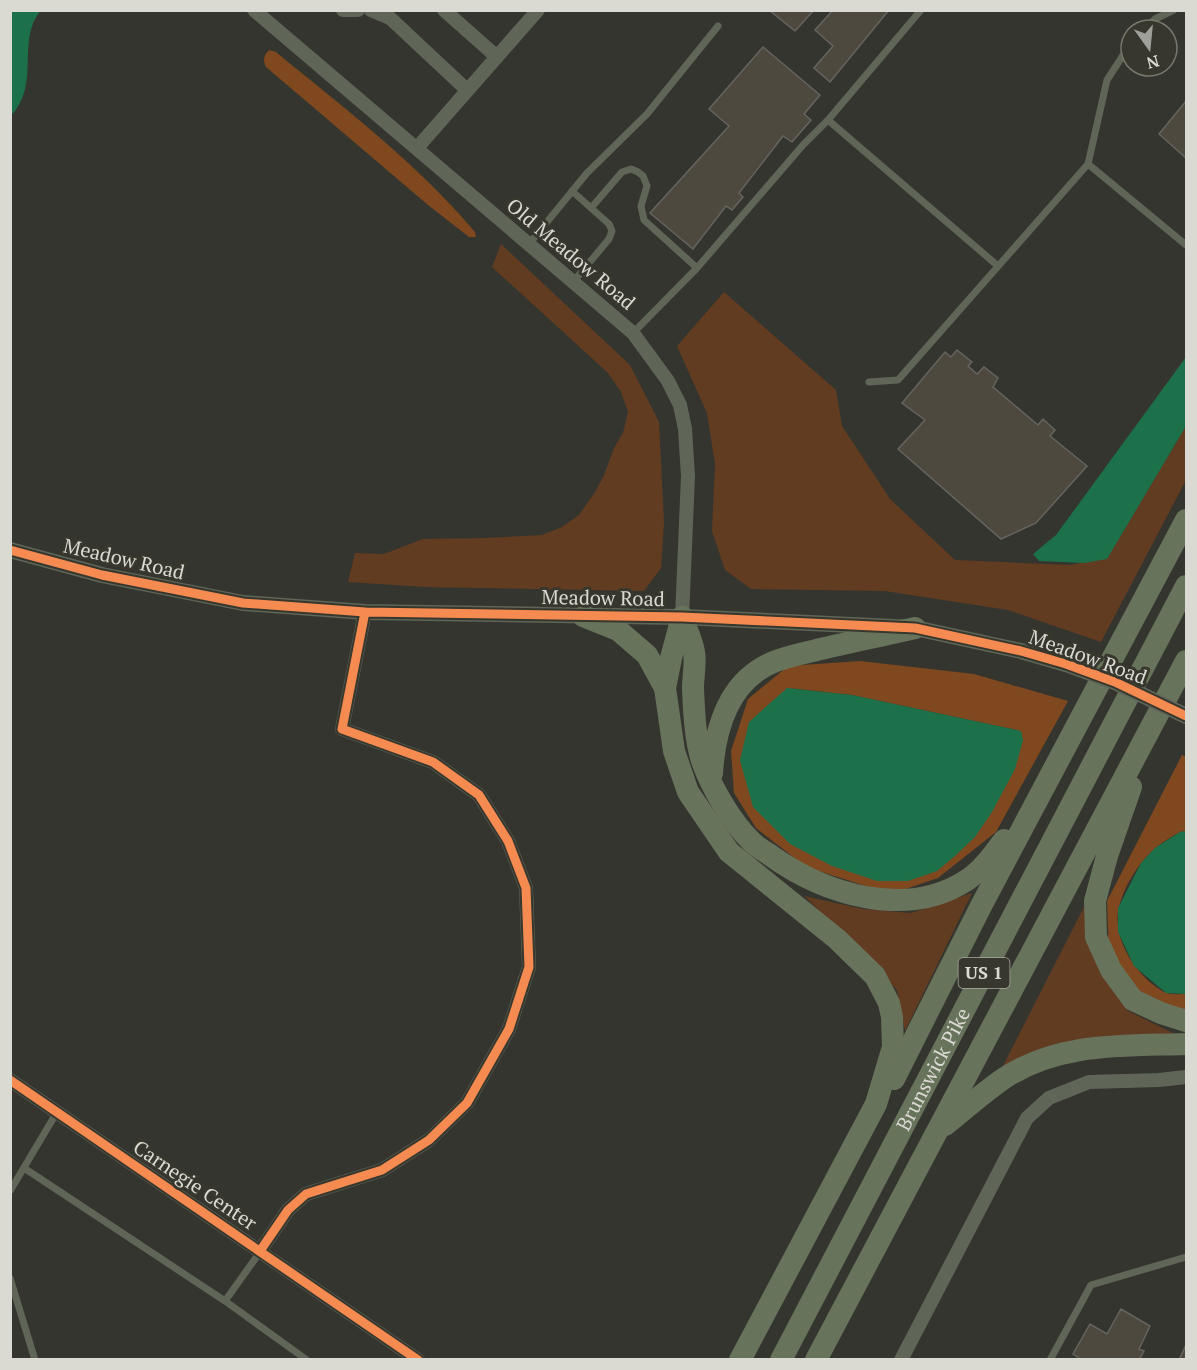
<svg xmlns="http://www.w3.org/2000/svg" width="1197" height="1370" viewBox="0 0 1197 1370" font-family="'PT Serif',serif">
	<rect width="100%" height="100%" fill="#35352f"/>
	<path fill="#613c21" d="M501,244l129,121 29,57 5,100 -3,46 -17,23 -220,-4 -76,-5 7,-29 29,1 39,-15 62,-1 57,-3 20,-8 17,-12 16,-23 9,-17 10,-27 9,-15 5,-21 -7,-20 -13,-19 -116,-106z
		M724,292l112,98 6,36 48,73 65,61 115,5 37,-7 79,-132v54l-85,162 -93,-32 -123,-19 -134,-2 -26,-19 -13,-39 3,-67 -8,-51 -30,-67z
		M972,893l-67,138 -8,-41 -39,-43 -54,-51 59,13 48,4z
		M1086,903l13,68 29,40 51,25 -111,8 -65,22z"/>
	<path fill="#7f481f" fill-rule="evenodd" d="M269,50l7,2c69,57 141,111 199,180l1,5h-7l-41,-32 -162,-138c-3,-7 -3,-11 3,-17z
		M860,661l114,13 94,27 -72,131 -58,46 -47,16 -85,-27 -50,-39 -22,-35 -3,-42 17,-52 40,-33zM788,688l64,7 169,36z
		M1182,755l4,2v74c-9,1 -16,7 -24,12 -20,14 -37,40 -43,64 -8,32 18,70 45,85 6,3 15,2 22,2v19l-46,-17 -31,-42 -2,-53z"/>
	<path fill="#1c704a" d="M11,10l29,1c-24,32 1,72 -29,105z
		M1186,357v69l-79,133 -23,4 -45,-2 -6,-7 23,-19z
		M787,688l65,7 169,36 2,9 -8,29 -23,43 -17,25 -20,19 -18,15 -29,10h-31l-45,-15 -42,-22 -37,-37 -13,-47 9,-38z
		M1186,831v163l-20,-1 -32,-27 -16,-34v-24l23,-45 14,-15 25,-16z"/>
	<path fill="#4e493f" stroke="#65645f" stroke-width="1.5" d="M769,10h45l-19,21z
		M833,10h56l-59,72 -16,-14 19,-22 -18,-16z
		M763,47l57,48 -16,19 7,6 -19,22 -9,-6 -44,57 4,4 -11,13 -6,-4 -33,43 -43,-36 79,-87 -20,-17z
		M1186,101v57l-27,-24z
		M957,350l15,12 -4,4 9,8 7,-7 14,11 -5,9 45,38 5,-6 12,11 -5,6 37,30 -51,57 -35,16 -103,-90 27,-29 -23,-17 43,-51 6,5z
		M1121,1309l29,17 -11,23 5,2 -5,9h-57l-9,-6 17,-30 17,10z
		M1186,1345v15h-7z"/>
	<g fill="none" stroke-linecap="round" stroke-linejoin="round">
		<path stroke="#5f6658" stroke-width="7" d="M1144,30l11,-11 19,-9
			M828,120l170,146
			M1088,164l19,-84 24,-37
			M572,191l37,33 3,7 -3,8 -36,43
			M591,208l31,-36 9,-3 7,3 5,4 4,10 -6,20 3,14 53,48
			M529,244l58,-71 60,-59 71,-88
			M633,333l64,-65 106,-123 25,-25 93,-110
			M869,382l29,-2 190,-216 98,81
			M24,1168l201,133 82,59
			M10,1191l47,-79
			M10,1278l25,82
			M225,1301l35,-49
			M1050,1360l41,-75 95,-28"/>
		<path stroke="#5f6658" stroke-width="14" d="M254,10l379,323 35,48 12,24 5,24 3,47 -6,141
			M343,10h15
			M371,10l19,8 77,72
			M444,10l53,47
			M417,148l121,-138
			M10,1080l408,280
			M260,1251l28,-41 18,-16 76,-24 47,-30 38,-37 42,-74 20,-62 -3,-79 -18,-47 -29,-46 -46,-33 -91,-33 23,-117
			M901,1360l126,-242 22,-20 40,-16 70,-2 27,-3"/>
		<path stroke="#5f6658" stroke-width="16" d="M10,550l92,25 141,28 122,9 317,5 233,11 106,23 45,13"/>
		<g stroke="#68735c" stroke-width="22">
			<path d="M583,616l35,14 29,25 18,33"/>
			<path d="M682,617l-11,41 -6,30 9,63 14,41 41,60 108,87 38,37 14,27 3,14 1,30 -17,57 -136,256"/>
			<path d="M682,617c4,11 10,23 12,35 2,11 -1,25 -1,36 1,24 2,50 9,73 9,26 30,62 50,81 5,5 12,9 18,13 54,39 136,65 197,25 15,-10 26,-25 37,-40"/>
			<path d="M712,773c3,-46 17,-94 64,-112 16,-6 33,-9 49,-13 30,-7 60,-13 90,-20"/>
			<path d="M1131,787l-24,69 -12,45 1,36 15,33 22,30 28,13 25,8"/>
			<path d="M894,1079l87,-173 205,-386"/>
			<path d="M945,1125c19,-15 38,-32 58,-46 55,-37 120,-33 183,-35"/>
			<path id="s1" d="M781,1360l405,-774"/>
			<path d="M816,1360l370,-699"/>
		</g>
		<path stroke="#5f6658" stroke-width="16" d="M1066,664l49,18 71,34"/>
		<g stroke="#37372d" stroke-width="13">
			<path id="cycleway" d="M10,550l92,25 141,28 122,9 317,5 233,11 106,23 45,13 49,18 71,34
				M10,1080l408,280
				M260,1251l28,-41 18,-16 76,-24 47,-30 38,-37 42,-74 20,-62 -3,-79 -18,-47 -29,-46 -46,-33 -91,-33 23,-117"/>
		</g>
		<use href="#cycleway" stroke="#f68b52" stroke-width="9"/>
	</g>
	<g text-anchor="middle" stroke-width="6" stroke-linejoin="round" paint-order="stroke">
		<rect fill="#37372d" stroke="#a9a9a1" stroke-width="1.5" x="958.5" y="958" width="51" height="30" rx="4.5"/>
		<g font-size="18" font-weight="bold" fill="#dadad3">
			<text x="984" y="979">US 1</text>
		</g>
		<g font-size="20" fill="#dadad3" stroke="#37372d">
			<text transform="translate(571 254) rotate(40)" y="7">Old Meadow Road</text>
			<text transform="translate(124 559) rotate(13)" y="7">Meadow Road</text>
			<text transform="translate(603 598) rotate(1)" y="7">Meadow Road</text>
			<text transform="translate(1088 657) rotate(20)" y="7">Meadow Road</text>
			<text dy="7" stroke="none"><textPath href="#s1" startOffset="328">Brunswick Pike</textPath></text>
			<text transform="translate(195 1185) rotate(34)" y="7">Carnegie Center</text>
		</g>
	</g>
	<rect width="1197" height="1370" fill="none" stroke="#dadad3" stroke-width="24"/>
	<g transform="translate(1149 48) rotate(165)"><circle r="28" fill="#37372d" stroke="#78786f" stroke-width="1.5"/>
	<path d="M0-4.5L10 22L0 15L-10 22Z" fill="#a0a09a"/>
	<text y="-9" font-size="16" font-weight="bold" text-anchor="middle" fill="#dadad3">N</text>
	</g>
</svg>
